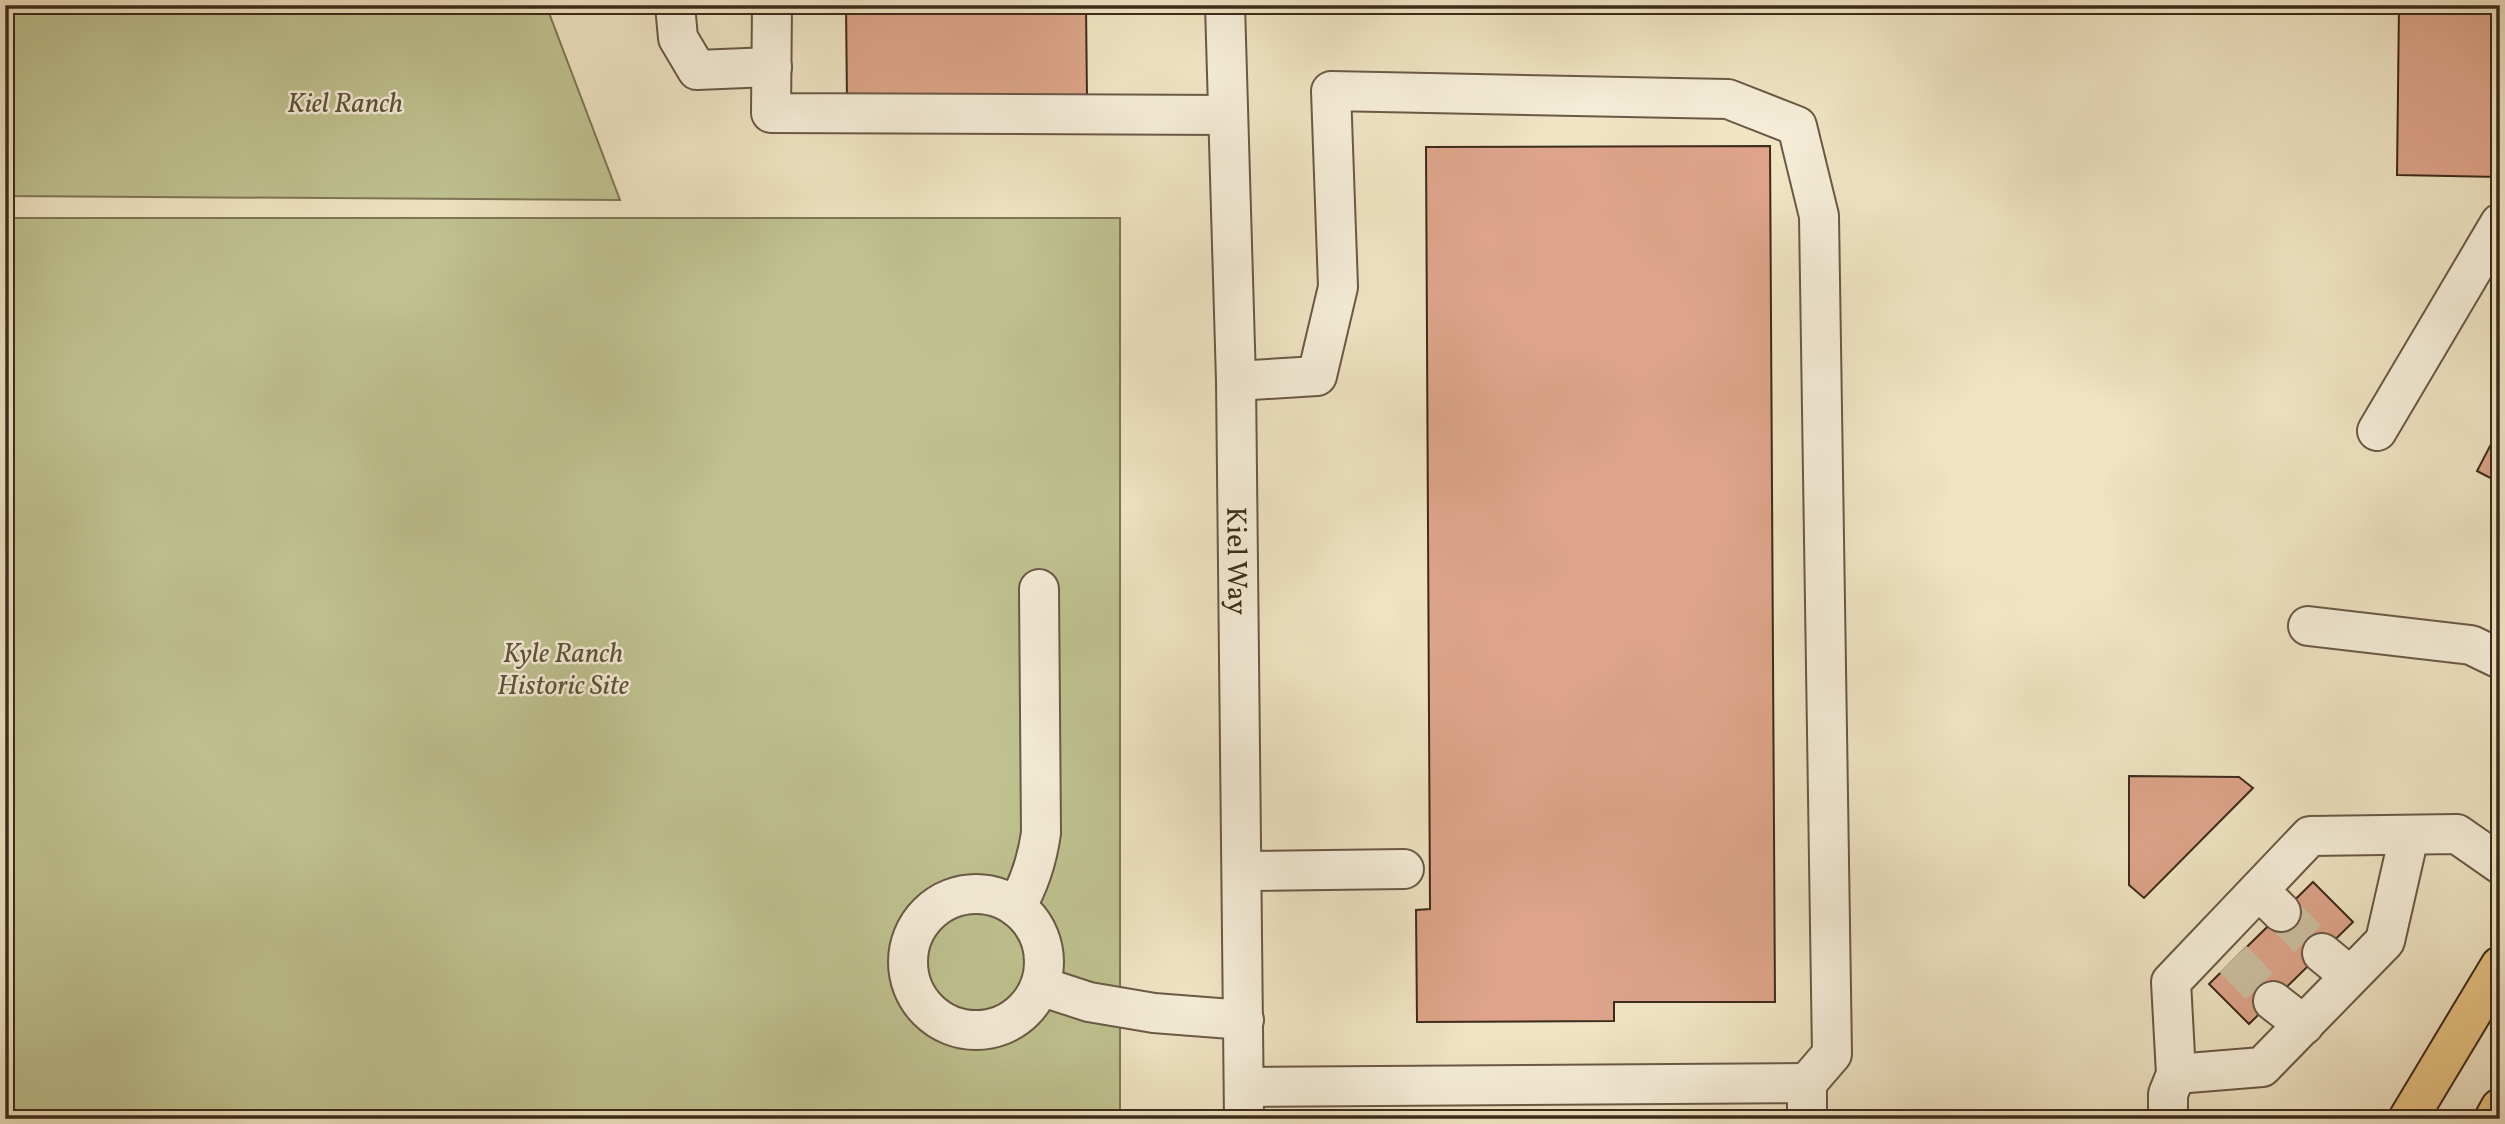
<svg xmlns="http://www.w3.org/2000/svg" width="2505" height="1124" viewBox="0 0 2505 1124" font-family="Vollkorn,serif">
	<rect width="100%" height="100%" fill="#f0e4c3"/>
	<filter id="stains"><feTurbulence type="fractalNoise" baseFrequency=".00286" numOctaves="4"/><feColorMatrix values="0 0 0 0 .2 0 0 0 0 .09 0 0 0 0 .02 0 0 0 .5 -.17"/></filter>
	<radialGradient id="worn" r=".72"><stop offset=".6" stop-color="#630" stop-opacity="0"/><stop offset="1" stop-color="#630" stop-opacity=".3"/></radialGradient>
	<path fill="#bfc290" stroke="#7e7656" stroke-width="2" d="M5,5h541l74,195 -615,-4z
		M5,218h1115v901h-1115z"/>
	<path fill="#dda489" stroke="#3d2b1b" stroke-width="2" d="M846,5h240l1,94 -240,3z
		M2399,5h101v172l-103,-2z
		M1770,146l5,856h-161v19l-197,1 -1,-112 14,-1 -4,-762z
		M2500,427v56l-23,-12z
		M2129,776l110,1 14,11 -109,110 -15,-13z
		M2313,882l40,40 -104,102 -40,-40z"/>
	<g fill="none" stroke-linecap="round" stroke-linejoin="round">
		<path stroke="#ccbfa1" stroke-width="38" stroke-dasharray="38 19" stroke-linecap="butt" d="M2281,912l41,41
			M2233,959l40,42"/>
		<g stroke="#6a5945" stroke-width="42">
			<g id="minor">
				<path d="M675,5l3,33 19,32 75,-3"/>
				<path d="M772,5l-1,108 456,2"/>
				<path id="s1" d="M1225,5l11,376 8,738"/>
				<path d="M1236,381l81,-5 21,-89 -7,-196 397,8 69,27 22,90 13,838 -25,29"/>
				<path d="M2377,431l123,-208"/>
				<path d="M2308,626l163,19 29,14"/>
				<path d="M1243,871l161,-2"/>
				<path d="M2259,890l22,22"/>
				<circle cx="976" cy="962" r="68"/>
				<path d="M1016,907c14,-24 21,-46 25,-74l-2,-244"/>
				<path d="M2322,953l28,23"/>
				<path d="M1040,986l49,16 65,11 90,7"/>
				<path d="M2273,1001l31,24"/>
				<path d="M2176,1074l86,-7 123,-126 24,-105"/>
				<path d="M1244,1087l563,-4v36"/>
				<path d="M2168,1119v-25l8,-20 -5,-92 139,-146 147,-2 43,30"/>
			</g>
		</g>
		<g stroke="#3d2b1b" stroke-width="42">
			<path id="major" d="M2408,1119l92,-153
				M2494,1119l6,-11"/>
		</g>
		<use href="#minor" stroke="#f5edd8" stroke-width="38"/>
		<use href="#major" stroke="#e8c282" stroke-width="38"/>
	</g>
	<g text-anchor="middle" stroke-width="5" stroke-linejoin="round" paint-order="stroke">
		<g font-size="28" font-style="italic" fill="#5e5138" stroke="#f5edd8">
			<text x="345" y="112">Kiel Ranch</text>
			<text x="563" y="662">Kyle Ranch<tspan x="563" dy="32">Historic Site</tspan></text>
		</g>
		<g font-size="28" fill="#3d2b1b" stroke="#f5edd8">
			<text dy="10" stroke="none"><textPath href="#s1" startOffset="556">Kiel Way</textPath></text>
		</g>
	</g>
	<rect width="2505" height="1124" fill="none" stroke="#f0e4c3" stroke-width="28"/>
	<rect x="7" y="7" width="2491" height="1110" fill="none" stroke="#3d2b1b" stroke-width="3.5"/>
	<rect x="14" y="14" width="2477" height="1096" fill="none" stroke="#3d2b1b" stroke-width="2"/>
	<rect width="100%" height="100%" filter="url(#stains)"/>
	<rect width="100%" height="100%" fill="url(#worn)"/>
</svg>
